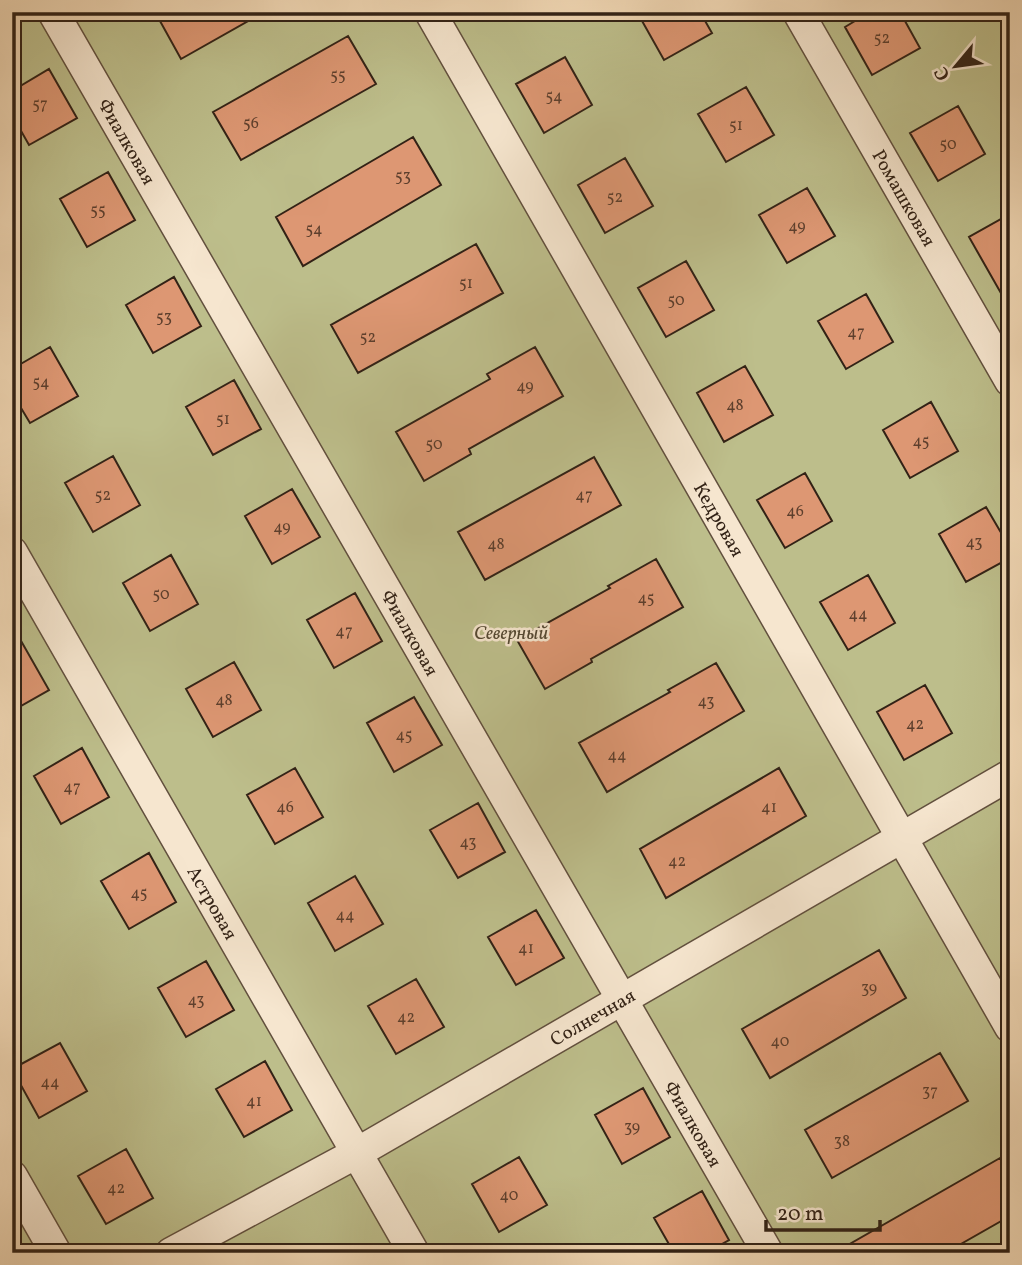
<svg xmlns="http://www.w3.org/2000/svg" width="1022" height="1265" viewBox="0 0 1022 1265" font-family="Vollkorn,serif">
	<rect width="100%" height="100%" fill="#f1d8b5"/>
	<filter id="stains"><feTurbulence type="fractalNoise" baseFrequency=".00286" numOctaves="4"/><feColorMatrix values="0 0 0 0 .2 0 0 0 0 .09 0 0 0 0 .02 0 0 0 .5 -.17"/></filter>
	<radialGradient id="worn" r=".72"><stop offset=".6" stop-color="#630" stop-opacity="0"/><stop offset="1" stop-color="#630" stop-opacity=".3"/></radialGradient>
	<path fill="#bdbe8b" stroke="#787050" stroke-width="2" d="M12,12h998v1241h-998z"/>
	<path fill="#dd9773" stroke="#322216" stroke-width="2" d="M155,12h109l-83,47z
		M637,12h63l12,21 -48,27z
		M870,12h30l20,36 -48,27 -27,-48z
		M348,36l28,48 -135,76 -28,-48z
		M565,57l27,48 -48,28 -28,-49z
		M49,69l28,49 -48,27 -17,-30v-24z
		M746,87l28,48 -48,27 -28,-48z
		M958,106l27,48 -47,27 -28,-48z
		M413,137l28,48 -138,81 -27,-49z
		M625,158l28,48 -48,27 -27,-48z
		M108,172l27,48 -48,27 -27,-48z
		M807,188l28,48 -48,27 -28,-48z
		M1010,214v95l-41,-72z
		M476,244l27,49 -145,80 -27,-48z
		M686,261l28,49 -48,27 -28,-49z
		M174,277l27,49 -48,27 -27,-48z
		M866,294l27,48 -47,27 -28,-48z
		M50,347l28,49 -48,27 -18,-30v-24z
		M535,347l28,49 -94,53 2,5 -47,27 -28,-49 94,-53 -3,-5z
		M745,366l28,49 -49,27 -27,-49z
		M234,380l27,49 -48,26 -27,-48z
		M931,402l27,49 -48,27 -27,-48z
		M113,456l27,49 -47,27 -28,-49z
		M594,457l27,48 -136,75 -27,-48z
		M805,473l27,48 -47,27 -28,-48z
		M292,489l28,48 -48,27 -27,-48z
		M986,507l24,41v10l-44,24 -27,-48z
		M171,555l27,49 -48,27 -27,-48z
		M656,559l27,48 -92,52 1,3 -47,27 -28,-49 93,-52 -2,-2z
		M868,575l27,48 -47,27 -28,-48z
		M355,593l27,48 -48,27 -27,-48z
		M12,625l37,65 -37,21z
		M234,662l27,48 -48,27 -27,-48z
		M716,663l28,48 -137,81 -28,-49 91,-51 -2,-2z
		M925,685l27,48 -48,27 -27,-48z
		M414,697l28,48 -48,27 -27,-49z
		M82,748l27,49 -48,27 -27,-48z
		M295,768l28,49 -48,27 -28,-49z
		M779,768l27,48 -140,82 -26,-49z
		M478,803l27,49 -47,26 -28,-48z
		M149,853l27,49 -47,27 -28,-48z
		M355,876l28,48 -48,27 -27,-48z
		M536,910l28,48 -48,27 -28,-48z
		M879,950l27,48 -136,80 -28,-49z
		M206,961l28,49 -48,27 -28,-49z
		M416,979l28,48 -48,27 -28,-48z
		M60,1043l27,48 -48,27 -27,-49z
		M940,1053l28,48 -136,77 -27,-48z
		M265,1061l27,49 -48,27 -28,-48z
		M643,1088l27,49 -48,27 -27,-49z
		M126,1149l27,49 -47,26 -28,-48z
		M519,1157l28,48 -48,27 -27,-48z
		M1000,1158l10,18v40l-65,37h-111z
		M702,1191l27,49 -23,13h-32l-20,-35z"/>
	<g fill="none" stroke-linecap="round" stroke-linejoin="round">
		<g stroke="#62503e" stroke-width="33">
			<g id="minor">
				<path id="s1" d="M53,12l715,1241"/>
				<path id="s2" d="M430,12l580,1015"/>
				<path id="s3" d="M798,12l212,369"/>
				<path id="s4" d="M12,552l402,701"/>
				<path d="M12,1176l44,77"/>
				<path id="s5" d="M171,1253l184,-99 655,-379"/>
			</g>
		</g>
		<use href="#minor" stroke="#f6e6cf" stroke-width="30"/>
	</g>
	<g text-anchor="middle" stroke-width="5" stroke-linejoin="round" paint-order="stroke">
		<g font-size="16" fill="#5d3f2d">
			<text x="882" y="43">52</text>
			<text x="338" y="80">55</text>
			<text x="554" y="101">54</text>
			<text x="40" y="109">57</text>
			<text x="251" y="128">56</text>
			<text x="736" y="130">51</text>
			<text x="948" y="149">50</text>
			<text x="403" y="181">53</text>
			<text x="615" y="202">52</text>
			<text x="98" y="215">55</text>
			<text x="797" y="231">49</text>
			<text x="314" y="234">54</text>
			<text x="466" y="288">51</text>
			<text x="676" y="305">50</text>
			<text x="164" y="322">53</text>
			<text x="856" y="337">47</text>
			<text x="368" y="342">52</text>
			<text x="41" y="387">54</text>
			<text x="525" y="391">49</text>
			<text x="735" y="410">48</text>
			<text x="223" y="424">51</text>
			<text x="921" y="446">45</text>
			<text x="434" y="449">50</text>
			<text x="103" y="500">52</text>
			<text x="584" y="500">47</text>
			<text x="795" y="516">46</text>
			<text x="282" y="532">49</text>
			<text x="974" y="547">43</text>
			<text x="496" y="549">48</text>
			<text x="161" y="599">50</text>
			<text x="646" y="603">45</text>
			<text x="858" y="619">44</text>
			<text x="344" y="636">47</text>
			<text x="224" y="705">48</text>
			<text x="706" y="706">43</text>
			<text x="915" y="729">42</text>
			<text x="404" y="740">45</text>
			<text x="617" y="760">44</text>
			<text x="72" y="792">47</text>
			<text x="285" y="812">46</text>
			<text x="769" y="812">41</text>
			<text x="468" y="847">43</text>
			<text x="677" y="866">42</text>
			<text x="139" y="898">45</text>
			<text x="345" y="920">44</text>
			<text x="526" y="953">41</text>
			<text x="869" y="993">39</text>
			<text x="196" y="1005">43</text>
			<text x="406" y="1022">42</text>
			<text x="780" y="1046">40</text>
			<text x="50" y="1087">44</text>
			<text x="930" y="1096">37</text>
			<text x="254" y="1106">41</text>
			<text x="632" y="1132">39</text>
			<text x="842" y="1146">38</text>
			<text x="116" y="1193">42</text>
			<text x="509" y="1200">40</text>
		</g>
		<g font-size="19" fill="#322216" stroke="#f6e6cf">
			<text dy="7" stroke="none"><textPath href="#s1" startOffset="149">Фиалковая</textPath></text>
			<text dy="7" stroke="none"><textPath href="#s3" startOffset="214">Ромашковая</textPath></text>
			<text dy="7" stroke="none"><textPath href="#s2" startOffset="584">Кедровая</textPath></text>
			<text dy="7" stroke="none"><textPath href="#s1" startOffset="716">Фиалковая</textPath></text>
			<text dy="7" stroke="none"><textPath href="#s4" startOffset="404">Астровая</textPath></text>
			<text dy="7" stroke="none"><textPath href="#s5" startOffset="483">Солнечная</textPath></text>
			<text dy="7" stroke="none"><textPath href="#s1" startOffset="1283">Фиалковая</textPath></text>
		</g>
		<g font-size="19" font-style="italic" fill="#554933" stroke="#f6e6cf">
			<text x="511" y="639">Северный</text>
		</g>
	</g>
	<rect width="1022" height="1265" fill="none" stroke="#f1d8b5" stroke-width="42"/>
	<rect x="14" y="14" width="994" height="1237" fill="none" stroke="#322216" stroke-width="3.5"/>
	<rect x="21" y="21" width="980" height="1223" fill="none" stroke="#322216" stroke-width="2"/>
	<g transform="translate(956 66) rotate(241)" stroke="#f6e6cf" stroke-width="5" paint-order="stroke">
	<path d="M0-5L12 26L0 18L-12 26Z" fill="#322216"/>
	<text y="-10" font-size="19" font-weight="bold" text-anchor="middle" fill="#322216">С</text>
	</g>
	<path d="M766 1220v10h114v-10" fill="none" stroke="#322216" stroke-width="3.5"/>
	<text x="777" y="1220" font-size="21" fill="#322216" stroke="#f6e6cf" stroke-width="5" paint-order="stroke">20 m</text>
	<rect width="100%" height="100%" filter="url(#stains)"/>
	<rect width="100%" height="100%" fill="url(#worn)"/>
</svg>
